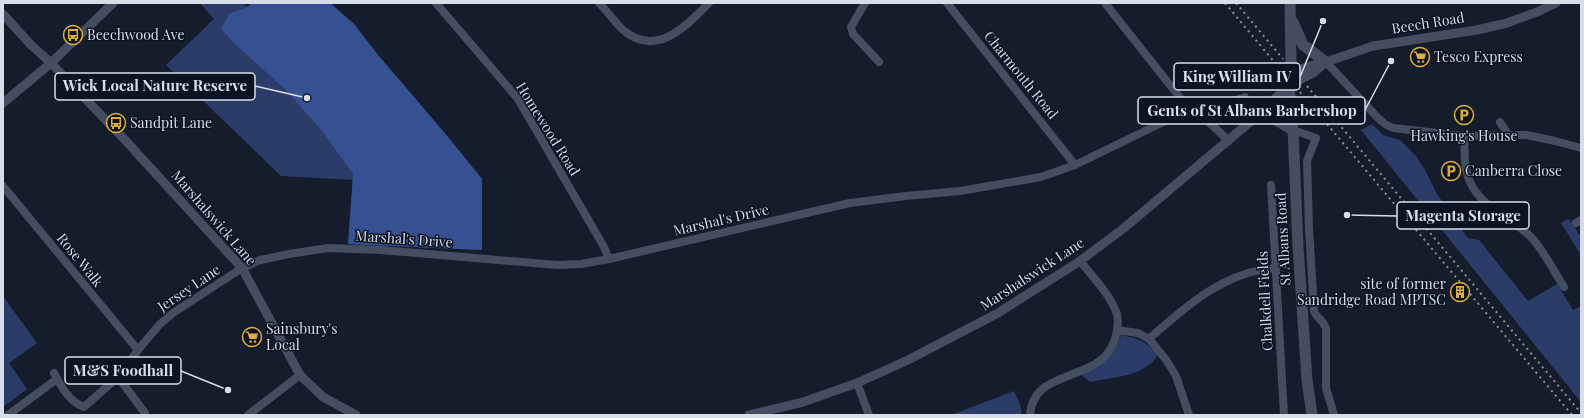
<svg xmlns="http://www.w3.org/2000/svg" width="1584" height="418" viewBox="0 0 1584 418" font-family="'Playfair Display',serif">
	<rect width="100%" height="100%" fill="#151d2d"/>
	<path fill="#2a3c67" d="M200,3h43l4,4 5,-4h78l24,21 24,31 65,76 39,48v71l-134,-6 6,-64 -73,-4 -115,-111 48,-46z
		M1372,124l11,11 17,5 15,15 10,15 12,24 31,44 11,2 49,61 29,-17 16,26 8,-4v96l-220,-272z
		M1569,219l12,18v18l-20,-32 5,-3z
		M3,296l34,47 -28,20 18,26 -24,18z
		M1121,335c19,4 24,6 37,20 -13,22 -46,22 -68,27l-10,-8c22,-10 32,-17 41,-39z
		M1014,391l6,13 2,11h-71z"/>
	<path fill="#365192" d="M252,3h78l24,21 24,31 65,76 39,48v71l-134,-6 5,-70 -30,-42 -38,-43 -49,-44 -15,-16 8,-15 18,-7z"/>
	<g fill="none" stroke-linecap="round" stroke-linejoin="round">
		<path stroke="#454e61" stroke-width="8" d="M436,3l82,96 86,148 5,12
			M599,3c8,8 15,18 23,26 34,30 63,-2 87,-26
			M865,3l-14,24 2,7 26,28
			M947,3l128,162
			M1105,3l80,101 14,9 30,28
			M1326,62l52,56 7,6 8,4 71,8 63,-1 28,6 26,7
			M1199,113l46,-16
			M1500,122l9,14
			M1293,130l23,8 -9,23 2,67 5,83c2,7 10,9 12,18v59l8,27
			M1464,136c1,11 0,23 2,33 6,35 41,46 64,67 11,10 25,37 34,51
			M1271,185l13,230
			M3,186l135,164
			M1576,223l5,-3
			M1117,330l21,3 11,6 18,22 9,15 13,39
			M1149,339c36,-32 76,-68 127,-71
			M54,373c7,13 15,29 30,34l34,-30 20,-27 21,-25 14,-12 69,-45 18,-8 29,-6 39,-6 53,2 176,15 24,-1 28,-5 241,-56 56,-7 54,-5 81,-14 34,-12 117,-57
			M118,377l27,36
			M857,383l12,32
			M8,415l49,-36
			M248,415l52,-40
			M1030,415c4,-51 75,-29 86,-80 2,-8 3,-16 0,-24 -8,-19 -24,-35 -36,-50"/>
		<path stroke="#454e61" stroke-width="9" d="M3,14l28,31 20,18 74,77 117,128 58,107 23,22 33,18
			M1290,85l23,-12 12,-10
			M3,103l48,-40 62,-60
			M749,415l54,-13 54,-19 51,-23 90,-47 82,-52 44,-33 132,-111 33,-32 11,-15 6,-3 20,-5 47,-16 104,-16 30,-7 30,-11 19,-9"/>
		<path stroke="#454e61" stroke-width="11" d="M1290,3l1,60 -2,22 4,45 5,116 9,134 5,35
			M1293,22l10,23 23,17
			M1256,117l18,2 19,11"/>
		<path stroke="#89909d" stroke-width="2" stroke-dasharray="2 4" stroke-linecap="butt" d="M1225,3l56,67
			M1236,3l47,56
			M1307,86l274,327
			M1300,92l272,323"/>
	</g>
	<defs>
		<g id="bus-ring" transform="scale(1)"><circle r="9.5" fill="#0c1323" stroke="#e1af34" stroke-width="1.5"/><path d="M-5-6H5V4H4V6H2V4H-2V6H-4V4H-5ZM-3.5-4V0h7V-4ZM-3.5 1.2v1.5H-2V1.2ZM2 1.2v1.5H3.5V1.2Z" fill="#e1af34"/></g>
		<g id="supermarket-ring" transform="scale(1)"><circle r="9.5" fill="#0c1323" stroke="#e1af34" stroke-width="1.5"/><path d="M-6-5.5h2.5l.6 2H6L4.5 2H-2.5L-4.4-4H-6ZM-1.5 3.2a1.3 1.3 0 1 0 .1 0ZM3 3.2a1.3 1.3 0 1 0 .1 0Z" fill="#e1af34"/></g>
		<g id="parking-ring" transform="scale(1)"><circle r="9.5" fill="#0c1323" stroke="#e1af34" stroke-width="1.5"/><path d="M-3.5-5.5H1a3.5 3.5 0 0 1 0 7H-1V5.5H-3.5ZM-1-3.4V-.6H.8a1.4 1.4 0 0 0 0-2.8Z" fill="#e1af34"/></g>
		<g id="building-ring" transform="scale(1)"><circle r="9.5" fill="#0c1323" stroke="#e1af34" stroke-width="1.5"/><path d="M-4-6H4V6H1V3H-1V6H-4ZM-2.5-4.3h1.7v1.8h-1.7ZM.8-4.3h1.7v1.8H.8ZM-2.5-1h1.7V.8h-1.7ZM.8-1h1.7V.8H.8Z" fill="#e1af34"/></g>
	</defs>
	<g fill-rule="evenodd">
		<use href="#bus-ring" x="73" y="35"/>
		<use href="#supermarket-ring" x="1420" y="57"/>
		<use href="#parking-ring" x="1464" y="115"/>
		<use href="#bus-ring" x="116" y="123"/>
		<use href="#parking-ring" x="1451" y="171"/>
		<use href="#building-ring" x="1460" y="292"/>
		<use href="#supermarket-ring" x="252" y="337"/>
	</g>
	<g text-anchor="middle" stroke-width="3" stroke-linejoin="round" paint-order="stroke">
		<g font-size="14" fill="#d8dee9" stroke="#0c1323">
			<text transform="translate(1428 23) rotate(-9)" y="5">Beech Road</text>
			<text transform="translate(1021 75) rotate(51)" y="5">Charmouth Road</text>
			<text transform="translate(548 129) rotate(58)" y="5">Homewood Road</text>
			<text transform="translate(214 218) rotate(49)" y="5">Marshalswick Lane</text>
			<text transform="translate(721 220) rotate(-13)" y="5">Marshal's Drive</text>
			<text transform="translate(404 239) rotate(4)" y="5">Marshal's Drive</text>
			<text transform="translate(1283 239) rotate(-93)" y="5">St Albans Road</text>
			<text transform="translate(80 260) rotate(51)" y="5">Rose Walk</text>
			<text transform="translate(1032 274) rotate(-33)" y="5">Marshalswick Lane</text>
			<text transform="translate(189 288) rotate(-34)" y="5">Jersey Lane</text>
			<text transform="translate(1265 301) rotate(-93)" y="5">Chalkdell Fields</text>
		</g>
		<g font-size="14" fill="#d8dee9" stroke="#0c1323" text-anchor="start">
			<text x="87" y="40">Beechwood Ave</text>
			<text x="1434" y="62">Tesco Express</text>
			<text x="130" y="128">Sandpit Lane</text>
			<text x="1464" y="141" text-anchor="middle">Hawking's House</text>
			<text x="1465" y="176">Canberra Close</text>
			<text x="1446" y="289" text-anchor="end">site of former<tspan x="1446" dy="16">Sandridge Road MPTSC</tspan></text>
			<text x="266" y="334">Sainsbury's<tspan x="266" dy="16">Local</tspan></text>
		</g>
	</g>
	<path fill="none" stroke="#d8dee9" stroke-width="1.5" d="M1323 21L1300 77M307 98L255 86M1391 61L1365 110M1347 215L1397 216M228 390L181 371"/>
	<g fill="#d8dee9" stroke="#0c1323" stroke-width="1.5">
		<circle cx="1323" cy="21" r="4"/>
		<circle cx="307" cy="98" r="4"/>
		<circle cx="1391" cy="61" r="4"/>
		<circle cx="1347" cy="215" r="4"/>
		<circle cx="228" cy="390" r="4"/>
	</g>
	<g fill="#0c1323" stroke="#d8dee9" stroke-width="1.5">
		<rect x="1174" y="63" width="126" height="27" rx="4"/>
		<rect x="55" y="73" width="200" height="27" rx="4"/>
		<rect x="1138" y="97" width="227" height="27" rx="4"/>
		<rect x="1397" y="202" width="132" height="27" rx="4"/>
		<rect x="65" y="357" width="116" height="27" rx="4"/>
	</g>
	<g font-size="15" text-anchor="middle" font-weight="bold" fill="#d8dee9">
		<text x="1237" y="82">King William IV</text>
		<text x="155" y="91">Wick Local Nature Reserve</text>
		<text x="1252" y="116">Gents of St Albans Barbershop</text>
		<text x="1463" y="221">Magenta Storage</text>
		<text x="123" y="376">M&amp;S Foodhall</text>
	</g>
	<rect width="1584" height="418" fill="none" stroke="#d8dee9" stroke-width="8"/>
</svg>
